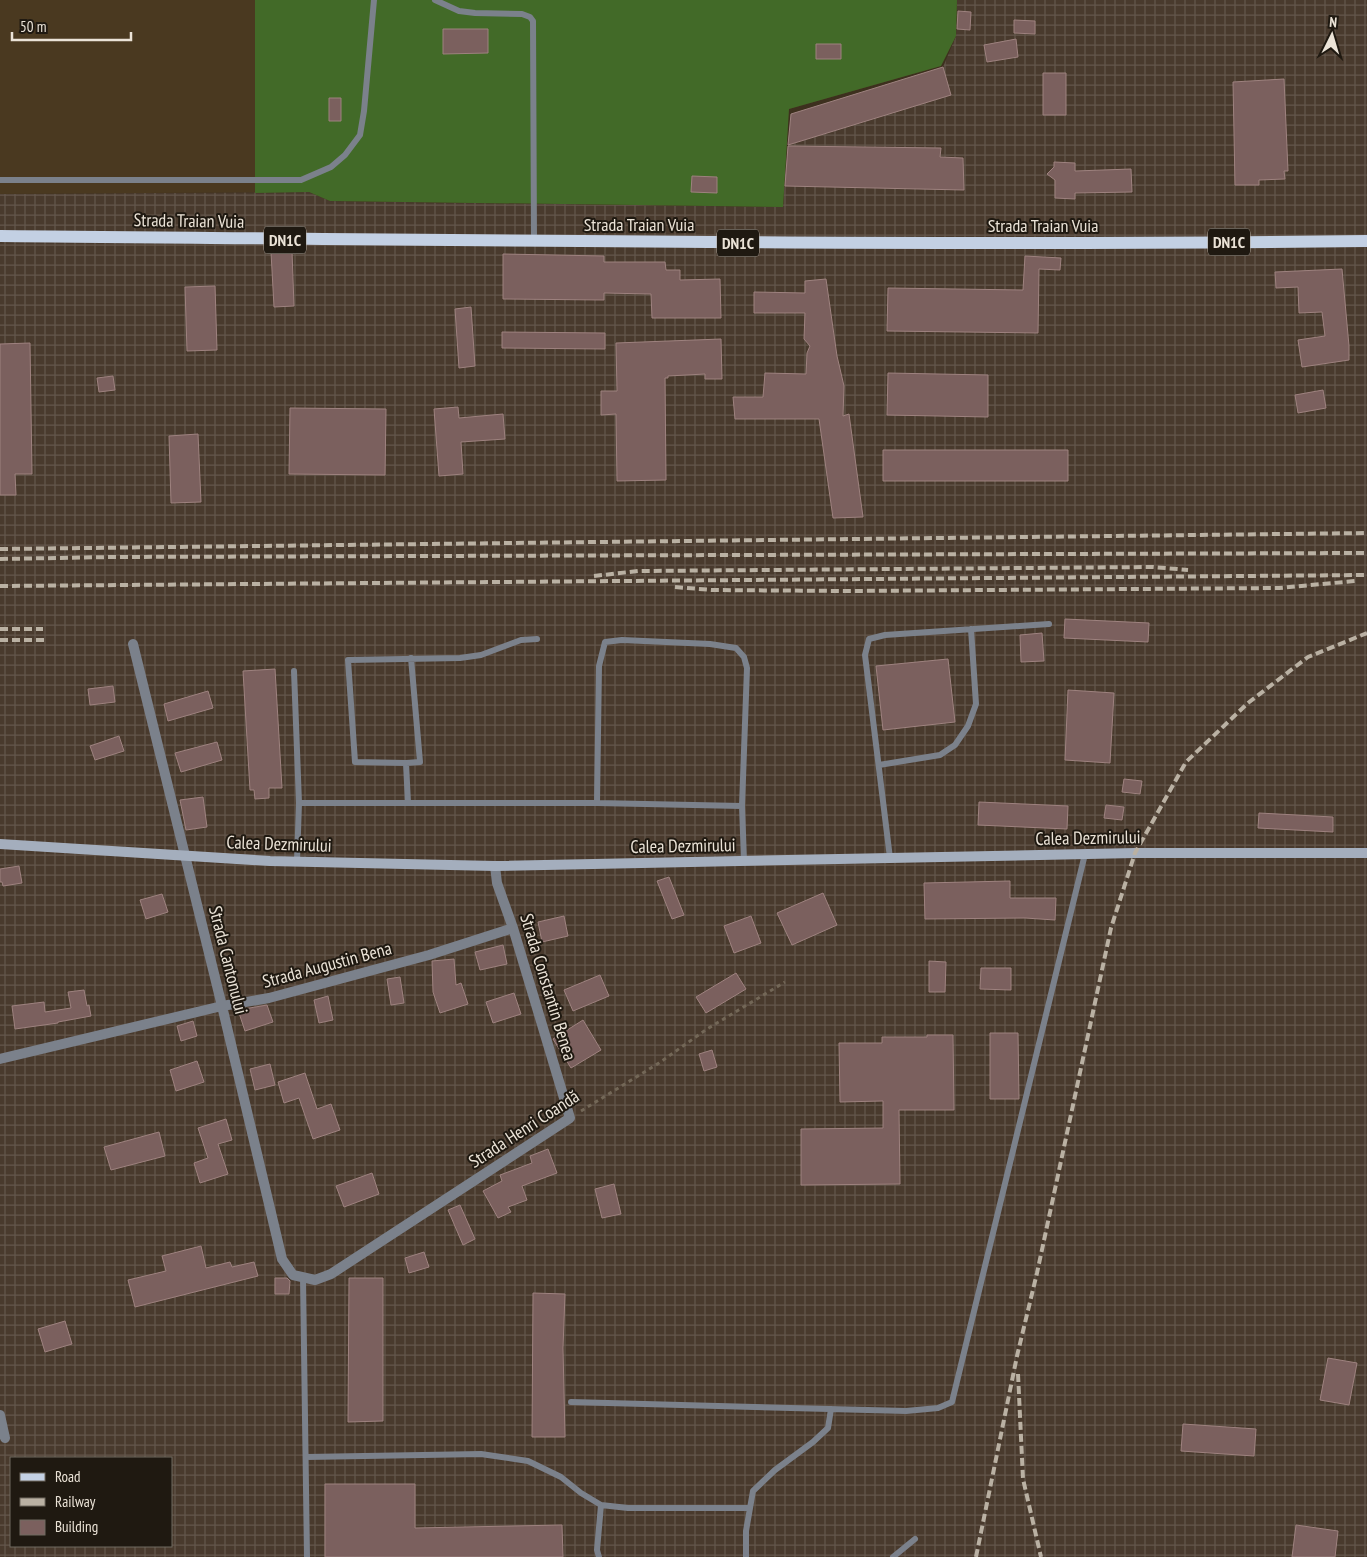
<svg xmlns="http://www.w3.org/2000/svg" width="1367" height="1557" viewBox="0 0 1367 1557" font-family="'PT Sans Narrow',sans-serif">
	<defs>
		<pattern id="industrial-grid" width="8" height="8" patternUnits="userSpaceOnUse" patternTransform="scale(1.25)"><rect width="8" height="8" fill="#493a2d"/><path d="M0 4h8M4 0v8" fill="none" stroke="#63564b"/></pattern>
	</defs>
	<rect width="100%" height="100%" fill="#3d301e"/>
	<path fill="url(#industrial-grid)" fill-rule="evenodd" d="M957,0h410v1557h-1367v-1363l309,-2 22,9 451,6 9,-93 152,-47 13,-31zM11,1458h160v88h-160z"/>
	<path fill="#4a3920" d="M0,0h957l-1,36 -15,30 -152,43 -6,98 -453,-6 -21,-9 -309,2z"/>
	<path fill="#426a28" d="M255,0h702l-1,36 -15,30 -152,43 -6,98 -453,-6 -21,-9 -54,1z"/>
	<path fill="#7b605e" stroke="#9e827f" d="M958,11l13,1 -1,18 -13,-1z
		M1014,20l21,1v13l-21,-1z
		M443,29h45v24l-45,1z
		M1016,39l2,18 -31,5 -3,-17z
		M816,44h25v15h-25z
		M943,67l8,28 -163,50 3,-31z
		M1043,73h23v42h-23z
		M1284,79l4,92h-4l1,8 -26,1v5h-24l-2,-103z
		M329,98h12v23h-12z
		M788,146l153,2 -1,9 23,1 1,32 -179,-4z
		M1054,162l21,1v8l56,-2 1,23 -57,1v6l-20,-1v-18l-8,-6 7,-7z
		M692,176l25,1v16l-26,-1z
		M292,251l2,55 -20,1 -3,-55z
		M503,254l101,2v6h61l1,8h14v10l40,-1 1,39h-69l-1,-24 -47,-1v7l-101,-1z
		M1025,256l36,2 -1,12 -21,-1 -1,64 -151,-2 1,-43 135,2z
		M1342,269l7,77v14l-47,7 -4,-27 27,-4 -3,-24 -23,1 -1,-26 -22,1 -1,-16z
		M826,279l11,77 7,30 -1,30 6,-2 14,103 -30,1 -14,-99h-84l-2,-22h30l2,-24 41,1 1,-21 3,-7 -6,-7 1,-26h-51v-21l51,1v-12z
		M215,286l2,64 -30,1 -2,-64z
		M471,307l4,59 -16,2 -4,-59z
		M502,332l103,1v16l-103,-1z
		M721,339l1,40h-17v-5l-37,2v2h-3l1,102 -49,1 -1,-67 -15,1v-24h16l-1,-48z
		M30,343l2,131h-17l1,21h-16v-151z
		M888,373l100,2v42l-101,-2z
		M113,376l2,14 -16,2 -2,-14z
		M1323,390l3,18 -28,5 -3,-18z
		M458,407l1,11 44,-4 2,25 -44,3 2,32 -24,2 -5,-67z
		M290,408l96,1 -1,66 -96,-1z
		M198,434l3,68 -30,1 -2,-67z
		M883,450h185v31h-185z
		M1065,619l84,4 -1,19 -84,-4z
		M1042,633l2,28 -23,1 -1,-27z
		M948,659l7,63 -72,8 -7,-64z
		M275,669l7,119h-13v10l-14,1 -1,-9h-4l-7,-119z
		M113,686l2,16 -25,3 -2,-16z
		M1068,690l46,3 -4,70 -45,-3z
		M208,691l5,17 -45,13 -4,-17z
		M119,736l5,15 -29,9 -5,-14z
		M217,742l5,18 -41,12 -6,-19z
		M1124,779l18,2 -2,13 -18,-2z
		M203,797l4,30 -21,3 -6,-30z
		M979,802l89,4 -1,23 -89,-4z
		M1106,805l18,2 -2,13 -18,-2z
		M1259,813l74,4v15l-75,-4z
		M19,866l3,17 -19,3 -1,-4h-2v-13z
		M669,877l15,38 -12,4 -15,-38z
		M1010,881v17h46l-1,22 -30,-2 -100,1 -1,-36z
		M823,893l14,32 -45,20 -15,-32z
		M162,894l6,18 -22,7 -6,-19z
		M564,916l4,20 -26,6 -4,-20z
		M751,916l10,27 -27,10 -10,-27z
		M503,945l4,19 -27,6 -5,-18z
		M454,959l2,26 5,-2 7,21 -28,9 -7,-21 -1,-31z
		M929,961l17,1 -1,30h-16z
		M981,968h30v22l-31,-1z
		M736,973l10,16 -40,24 -10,-16z
		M600,975l9,21 -36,15 -9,-21z
		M400,977l4,26 -13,2 -4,-26z
		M84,990l3,16 2,-1 2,11 -33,6v1l-43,6 -3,-23 32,-4 1,10 26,-4 -3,-16z
		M514,993l7,21 -28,9 -7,-21z
		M328,996l5,24 -14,3 -5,-23z
		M267,1005l6,17 -28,9 -7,-21z
		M583,1020l18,30 -30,18 -18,-29z
		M193,1021l4,15 -16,5 -4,-15z
		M990,1033h28l1,66h-29z
		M927,1035h26l1,75h-55l1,74 -99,1v-56l82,-1v-27l-43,1 -1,-59h43v-6h45z
		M712,1050l5,17 -13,4 -5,-17z
		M197,1061l7,21 -28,9 -6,-21z
		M270,1064l5,21 -20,5 -5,-21z
		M305,1073l12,36 14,-5 9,26 -27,9 -14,-41 -15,5 -6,-21z
		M226,1119l6,21 -14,4 10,30 -28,9 -6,-20 14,-5 -10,-30z
		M159,1132l6,24 -54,14 -7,-23z
		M548,1149l9,24 -35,13 5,14 -19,7 3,5 -13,6 -15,-27 19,-10 -2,-6 32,-12 -2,-7z
		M372,1173l7,21 -35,13 -8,-21z
		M614,1184l7,30 -19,4 -7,-29z
		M460,1205l15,34 -12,6 -15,-35z
		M201,1246l5,22 24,-6 2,5 22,-5 4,14 -123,31 -7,-27 38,-9 -4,-15z
		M424,1252l5,15 -20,6 -4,-15z
		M275,1278h12l3,3 -1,13h-14z
		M349,1278h34v143l-35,1z
		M533,1293l32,1 -2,54 2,89h-33z
		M65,1321l7,23 -27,8 -7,-23z
		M1328,1358l29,5 -8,42 -29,-5z
		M1183,1424l73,5 -2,27 -73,-5z
		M325,1484h90v44l147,-3 1,32h-238z
		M1296,1525l42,6 -3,26h-43z"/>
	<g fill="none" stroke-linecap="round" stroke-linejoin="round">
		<path stroke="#736757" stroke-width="3" stroke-dasharray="4 4" stroke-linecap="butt" d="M581,1111l78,-48 48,-34 78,-47"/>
		<path stroke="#7b818b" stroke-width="6" d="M435,0l24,11 16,2 47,1 8,3 3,4 1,220
			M0,180h301l30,-13 14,-12 15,-20 4,-24 10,-111
			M294,671l5,132 -2,58
			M406,763l14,-1 -9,-104
			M879,765l61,-10 15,-10 13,-19 8,-22 -5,-75
			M299,803h109l-2,-40 -51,-1 -7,-102 112,-2 21,-3 40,-15 16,-1
			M408,803h189l145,3
			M597,803l2,-137 6,-24 17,-2 88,4 26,4 8,9 3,11 -5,138 2,55
			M890,858l-25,-203 4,-16 16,-4 164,-11
			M303,1278l4,279
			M571,1402l335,9 32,-3 14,-6 133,-548
			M306,1457l175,-3 47,7 33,16 20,16 20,12 27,3h122
			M599,1557l-2,-7 4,-45
			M746,1557v-26l7,-40 22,-21 38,-28 15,-14 3,-19
			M893,1557l22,-18"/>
		<path stroke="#7b818b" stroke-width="10" d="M133,644l89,362 60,253 11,16 22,5 16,-6 239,-156 -57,-190 -16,-45 -2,-17
			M0,1059l222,-53 47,-8 160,-43 84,-27
			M0,1415l5,23"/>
		<path stroke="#a4aebd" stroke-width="10" d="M0,844l270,17 225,5 640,-13h232"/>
		<path stroke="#c3d0e3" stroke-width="12" d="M0,236c456,4 911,10 1367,5"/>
		<path stroke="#bab1a3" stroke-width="4" stroke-dasharray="8 4" stroke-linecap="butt" d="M0,549l1367,-16
			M0,559l111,-2 1256,-4
			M594,576l44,-5 515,-4 35,3
			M0,586l1367,-11
			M675,587l37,3 133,1 434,-3 76,-7
			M0,629h43
			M0,640h45
			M1018,1374l5,105 18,78
			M976,1557l41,-201 20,-83 74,-345 24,-75 51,-91 62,-59 60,-46 59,-24"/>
	</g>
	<g text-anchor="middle" stroke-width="4" stroke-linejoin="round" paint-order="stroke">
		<g fill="#1f1911" stroke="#aea69c" stroke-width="1">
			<rect x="264" y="226.5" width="42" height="27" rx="4"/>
			<rect x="1208" y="228.5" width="42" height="27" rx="4"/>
			<rect x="717" y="229.5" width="42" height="27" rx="4"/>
		</g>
		<g font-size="16" font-weight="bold" fill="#ebe3d7">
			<text x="285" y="246">DN1C</text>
			<text x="1229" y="248">DN1C</text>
			<text x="738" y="249">DN1C</text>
		</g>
		<g font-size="18" fill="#ebe3d7" stroke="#1f1911">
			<text transform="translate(189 221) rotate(1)" y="6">Strada Traian Vuia</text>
			<text x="639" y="231">Strada Traian Vuia</text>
			<text x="1043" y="232">Strada Traian Vuia</text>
			<text transform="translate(1088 838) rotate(-1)" y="6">Calea Dezmirului</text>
			<text transform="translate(279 844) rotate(2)" y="6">Calea Dezmirului</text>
			<text transform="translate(683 846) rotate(-1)" y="6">Calea Dezmirului</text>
			<text transform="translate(228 960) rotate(76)" y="6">Strada Cantonului</text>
			<text transform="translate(327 965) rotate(-15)" y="6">Strada Augustin Bena</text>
			<text transform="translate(548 987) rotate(73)" y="6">Strada Constantin Benea</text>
			<text transform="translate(524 1129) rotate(-33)" y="6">Strada Henri Coandă</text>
		</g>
	</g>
	<rect x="10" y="1457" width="162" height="90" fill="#1f1911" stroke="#716a60"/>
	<rect x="20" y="1473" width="25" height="8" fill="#c3d0e3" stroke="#716a60"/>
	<text x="55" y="1482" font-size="15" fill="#ebe3d7">Road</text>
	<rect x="20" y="1498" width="25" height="8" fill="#bab1a3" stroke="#716a60"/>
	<text x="55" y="1507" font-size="15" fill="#ebe3d7">Railway</text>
	<rect x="20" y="1520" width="25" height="15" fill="#7b605e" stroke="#716a60"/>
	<text x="55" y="1532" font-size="15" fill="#ebe3d7">Building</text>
	<g transform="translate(1332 35) rotate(5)" stroke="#1f1911" stroke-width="4" paint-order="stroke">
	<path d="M0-4L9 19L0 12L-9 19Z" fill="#ebe3d7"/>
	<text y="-8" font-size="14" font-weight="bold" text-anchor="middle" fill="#ebe3d7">N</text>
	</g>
	<path d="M12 32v8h119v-8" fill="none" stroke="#ebe3d7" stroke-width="2.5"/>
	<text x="20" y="32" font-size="15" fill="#ebe3d7" stroke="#1f1911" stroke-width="4" paint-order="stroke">50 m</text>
</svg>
